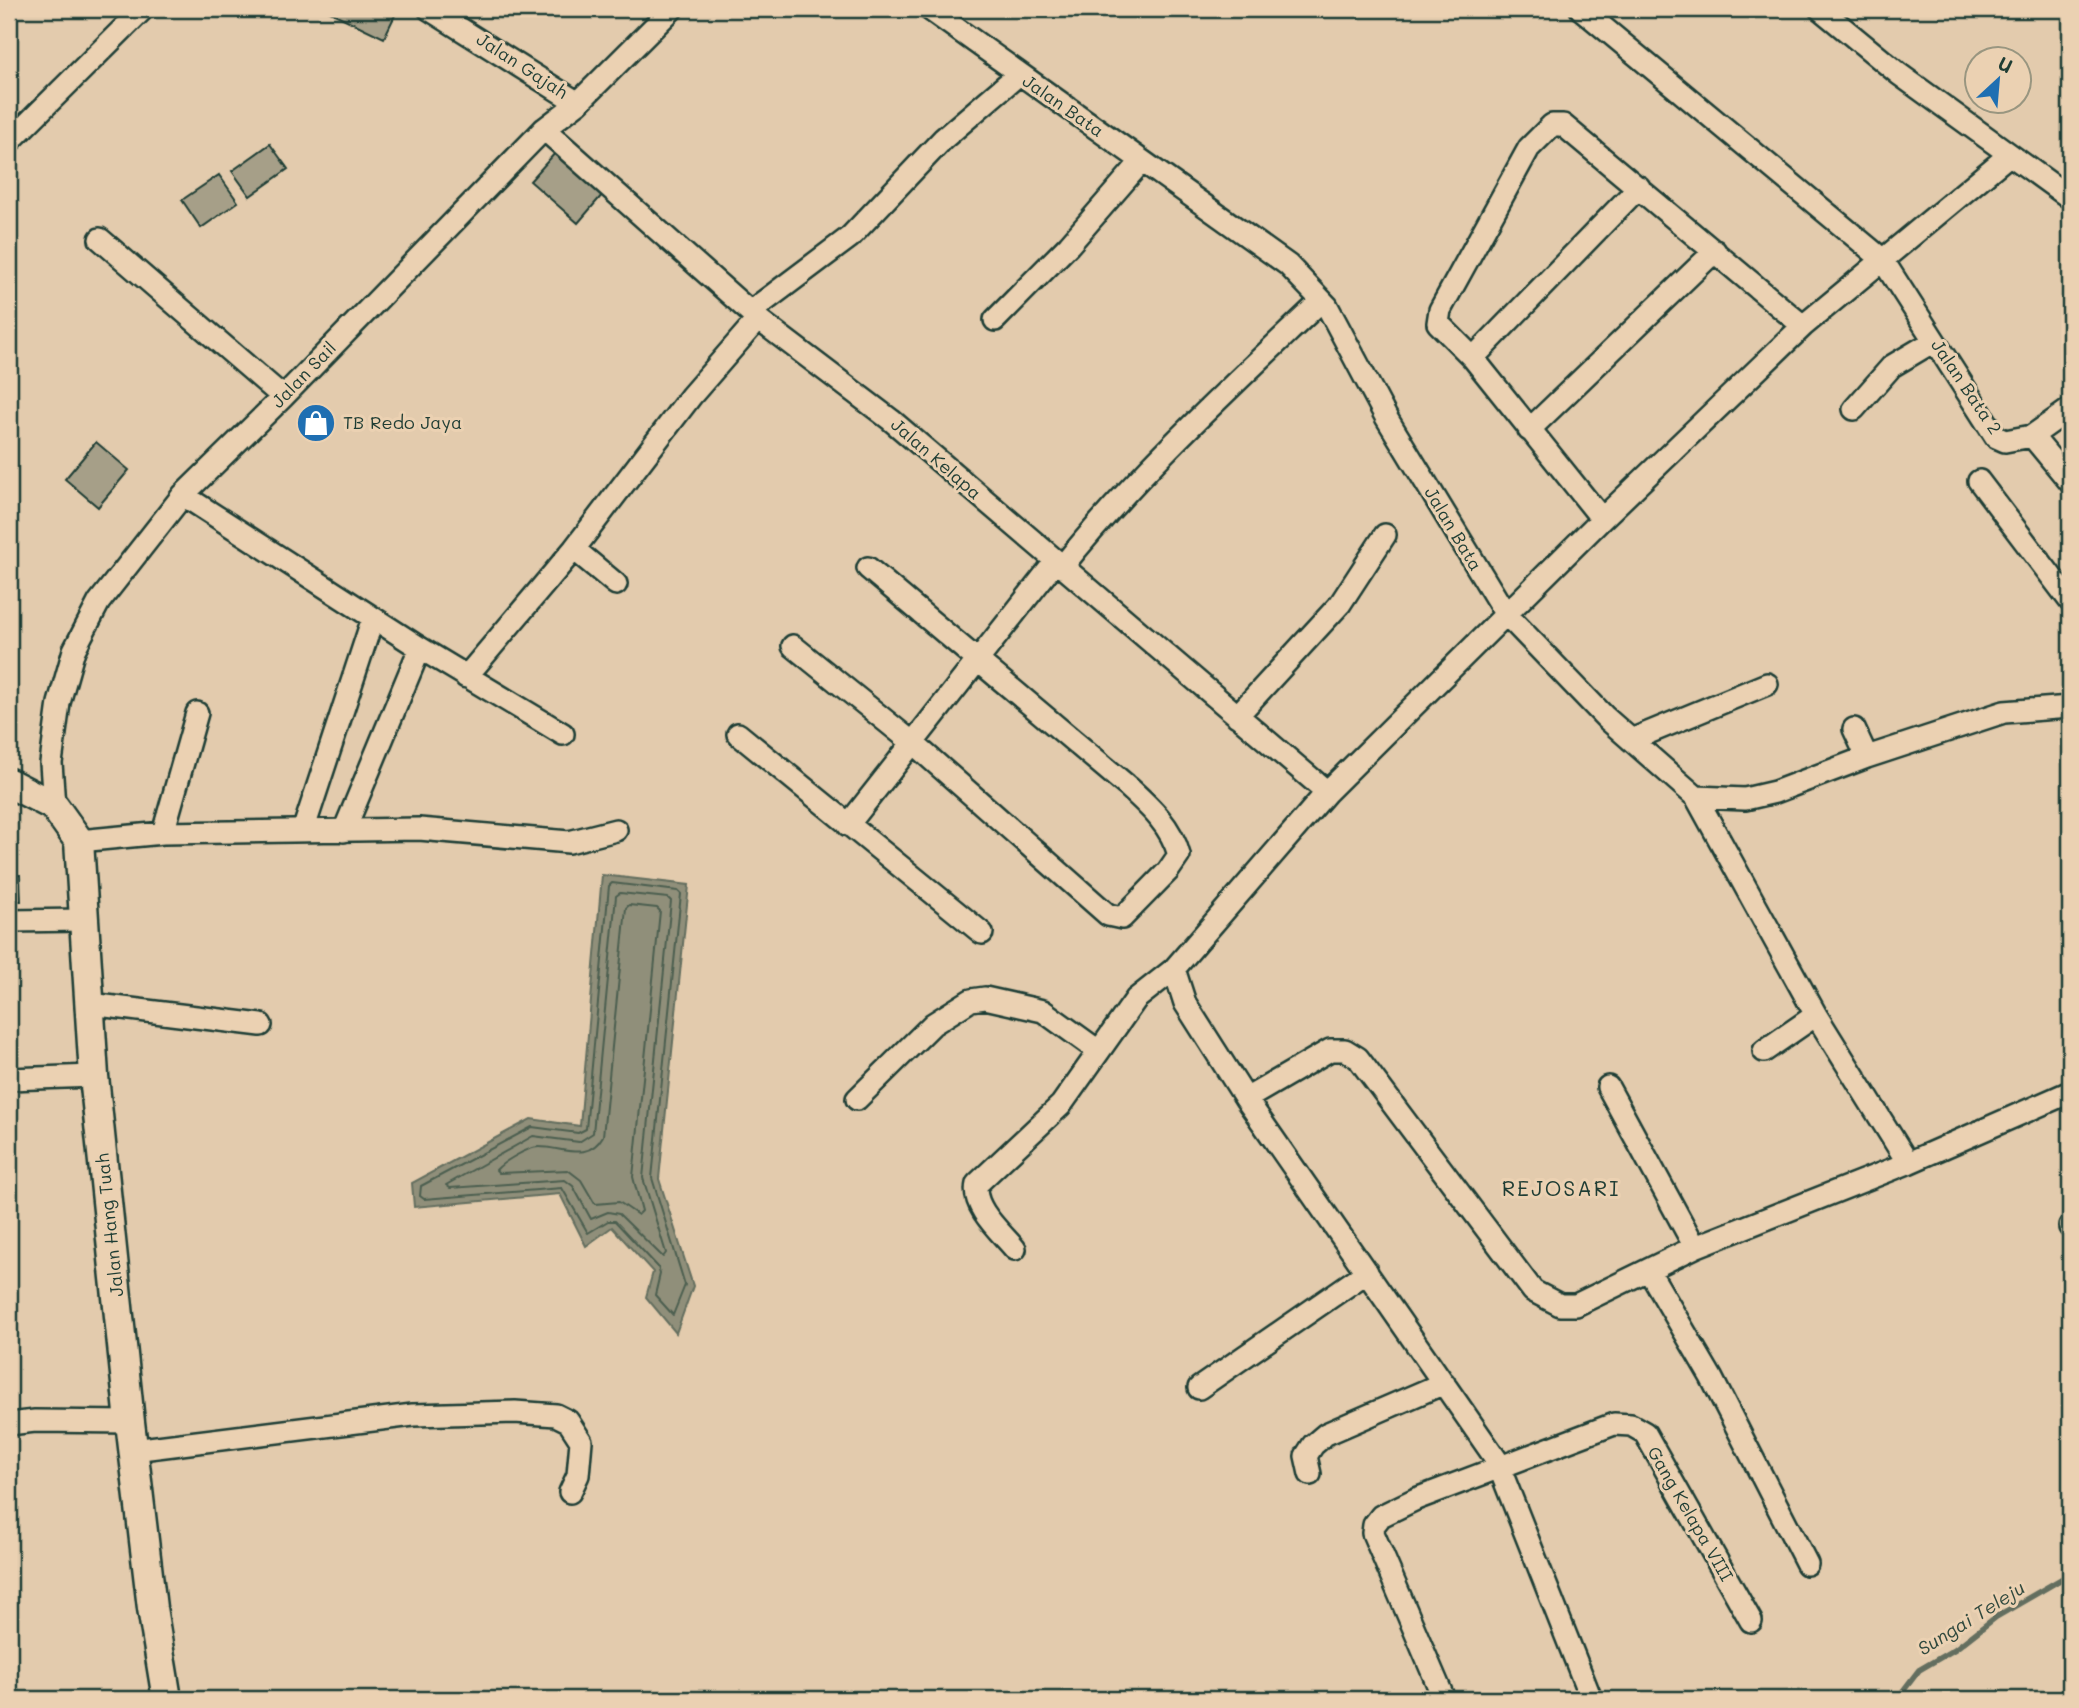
<svg xmlns="http://www.w3.org/2000/svg" width="2079" height="1708" viewBox="0 0 2079 1708" font-family="Mali,sans-serif">
	<rect width="100%" height="100%" fill="#e3cbad"/>
	<filter id="ink" filterUnits="userSpaceOnUse"><feTurbulence type="fractalNoise" baseFrequency=".0143" numOctaves="2"/><feDisplacementMap in="SourceGraphic" scale="14" xChannelSelector="R" yChannelSelector="G"/><feConvolveMatrix kernelMatrix="1 2 1 2 8 2 1 2 1" color-interpolation-filters="sRGB"/></filter>
	<g filter="url(#ink)">
		<path fill="#908f7a" stroke="#636e5e" stroke-width="2" d="M602,875l87,10 -30,294 34,107 -17,47 -30,-36 7,-25 -41,-45 -26,19 -26,-52 -146,13 -2,-24 119,-64 49,7z"/>
		<g fill="none" stroke-linecap="round" stroke-linejoin="round">
			<path stroke="#4c5e50" stroke-width="2" d="M612,883l66,8 3,3 -29,284 33,107 -12,30 -18,-20 5,-21 -2,-7 -43,-46h-7l-20,12 -26,-45 -138,11 -4,-3 1,-10 111,-59 46,6 8,-4 23,-243z
				M620,893l48,5 3,3 -28,277 23,75 -3,4 -44,-43 -11,-2 -17,7 -18,-33 -8,-6 -115,8 -4,-3 87,-49 46,6 14,-9 23,-237z
				M629,905l28,3 3,3 -27,266 9,34 -4,4 -19,-13 -24,2 -14,-24 -13,-10 -69,3 -3,-3c7,-8 32,-23 43,-23 24,0 49,16 64,-11l23,-228z"/>
			<path stroke="#636e5e" stroke-width="6" d="M1897,1699l22,-29 36,-21 41,-32 74,-43"/>
		</g>
		<path fill="#a69f88" stroke="#1f3d34" stroke-width="2" d="M324,9h74l-14,29z
			M270,144l18,25 -38,27 -18,-25z
			M556,152l47,42 -25,29 -48,-42z
			M219,175l19,27 -37,26 -19,-28z
			M96,442l33,28 -31,37 -33,-28z
			M9,875h11l1,26h-12z"/>
		<g fill="none" stroke-linecap="round" stroke-linejoin="round">
			<g stroke="#1f3d34" stroke-width="26">
				<path id="minor" d="M429,9l149,94
					M929,9l359,256 39,41 59,111 119,196 100,104 91,80 49,2 30,-7 92,-35 137,-45 66,-5
					M1581,9l301,250 114,178 9,4 27,-5 38,46
					M1820,9l79,65 171,124
					M544,129l214,190 133,101 436,372
					M9,142l134,-133
					M100,239l183,158
					M750,312l100,-75 93,-98 76,-65
					M995,320l74,-75 72,-83
					M1473,358l166,-171
					M1854,409l38,-43 42,-25
					M1529,430l186,-179
					M2032,436l38,-27
					M1979,481l91,120
					M183,495l237,153 143,86
					M1602,519l-129,-161 -35,-35 2,-13 89,-162 23,-23h11l240,201
					M574,549l42,35
					M1062,567c77,-96 170,-181 259,-266
					M793,646l120,97 195,172 14,3 46,-47 11,-16c-8,-30 -31,-50 -53,-70l-258,-217
					M466,677l108,-128 117,-153 67,-77
					M1237,716l103,-112 45,-69
					M1854,729l13,28
					M738,734l244,199
					M1631,740l136,-56
					M1696,797l120,218 92,148
					M54,806l-3,-43 8,-60 15,-53 25,-48 84,-107 100,-98 261,-268 34,-26 94,-94
					M848,825l207,-263
					M303,831l70,-213
					M344,831l76,-183
					M163,833l34,-120
					M79,841l84,-8 256,-4 150,13 47,-12
					M9,921l75,-1
					M90,1004l171,21
					M1764,1051l52,-36
					M9,1079l85,-3
					M1608,1087l87,160
					M857,1099l76,-75 38,-24 14,-2 58,13 54,39
					M1246,1099l84,-49h15l13,8 175,233 27,14h16l119,-58 213,-84 162,-71
					M2070,1226v1
					M1015,1249c-13,-16 -44,-42 -38,-65l84,-79 75,-106 38,-30
					M1649,1271l62,106 96,187
					M1199,1388l168,-116
					M9,1424l26,-3 95,1
					M133,1450l280,-35 102,-3 41,3 12,6 13,20 -3,34 -8,17
					M1310,1474l-4,-18 7,-11 13,-11 118,-51
					M1444,1699l-71,-166 1,-8 7,-9 35,-17 198,-75 17,1 14,8 106,188
					M1591,1699l-95,-240 -250,-360 -61,-96 -11,-34 153,-177 275,-273 201,-193 206,-171"/>
			</g>
			<g stroke="#1f3d34" stroke-width="33">
				<path id="major" d="M9,783l45,23 25,35 15,235 36,346 22,186 15,91"/>
			</g>
			<path stroke="#1f3d34" stroke-width="3.5" stroke-dasharray="2 5" stroke-linecap="butt" d="M1771,1699l8,-4"/>
			<use href="#minor" stroke="#ebd1b2" stroke-width="21"/>
			<use href="#major" stroke="#ebd1b2" stroke-width="28"/>
		</g>
	</g>
	<defs>
		<g id="shop-disc" transform="scale(2.0125)"><circle r="9.5" fill="#1f6fb2" stroke="#ebd1b2"/><path d="M-5-2.5h2.3a2.7 3.5 0 0 1 5.4 0H5L5.5 6h-11ZM-1.5-2.5h3a1.5 2.3 0 0 0-3 0Z" fill="#fff"/></g>
	</defs>
	<g fill-rule="evenodd">
		<use href="#shop-disc" x="316" y="423"/>
	</g>
	<g text-anchor="middle" stroke-width="6" stroke-linejoin="round" paint-order="stroke">
		<g font-size="18" fill="#1f3d34" stroke="#ebd1b2">
			<text transform="translate(522 66) rotate(33)" y="6">Jalan Gajah</text>
			<text transform="translate(1063 106) rotate(35)" y="6">Jalan Bata</text>
			<text transform="translate(304 375) rotate(-46)" y="6">Jalan Sail</text>
			<text transform="translate(1966 387) rotate(56)" y="6">Jalan Bata 2</text>
			<text transform="translate(936 459) rotate(41)" y="6">Jalan Kelapa</text>
			<text transform="translate(1453 529) rotate(59)" y="6">Jalan Bata</text>
			<text transform="translate(110 1225) rotate(-96)" y="6">Jalan Hang Tuah</text>
			<text transform="translate(1690 1514) rotate(60)" y="6">Gang Kelapa VIII</text>
		</g>
		<g font-size="18" fill="#1f3d34" stroke="#ebd1b2" text-anchor="start">
			<text x="343" y="429">TB Redo Jaya</text>
		</g>
		<g font-size="19" font-style="italic" fill="#30493e" stroke="#ebd1b2">
			<text transform="translate(1971 1618) rotate(-32)" y="7">Sungai Teleju</text>
		</g>
		<g font-size="21" letter-spacing="2" fill="#1f3d34" stroke="#ebd1b2">
			<text x="1561" y="1196">REJOSARI</text>
		</g>
	</g>
	<rect width="2079" height="1708" fill="none" stroke="#ebd1b2" stroke-width="35"/>
	<rect x="18" y="18" width="2044" height="1673" fill="none" stroke="#1f3d34" stroke-width="2.5" filter="url(#ink)"/>
	<g transform="translate(1998 80) rotate(26)"><circle r="33" fill="#ebd1b2" stroke="#999680" stroke-width="2"/>
	<path d="M0-5L12 26L0 18L-12 26Z" fill="#1f6fb2"/>
	<text y="-10" font-size="19" font-weight="bold" text-anchor="middle" fill="#1f3d34">U</text>
	</g>
</svg>
